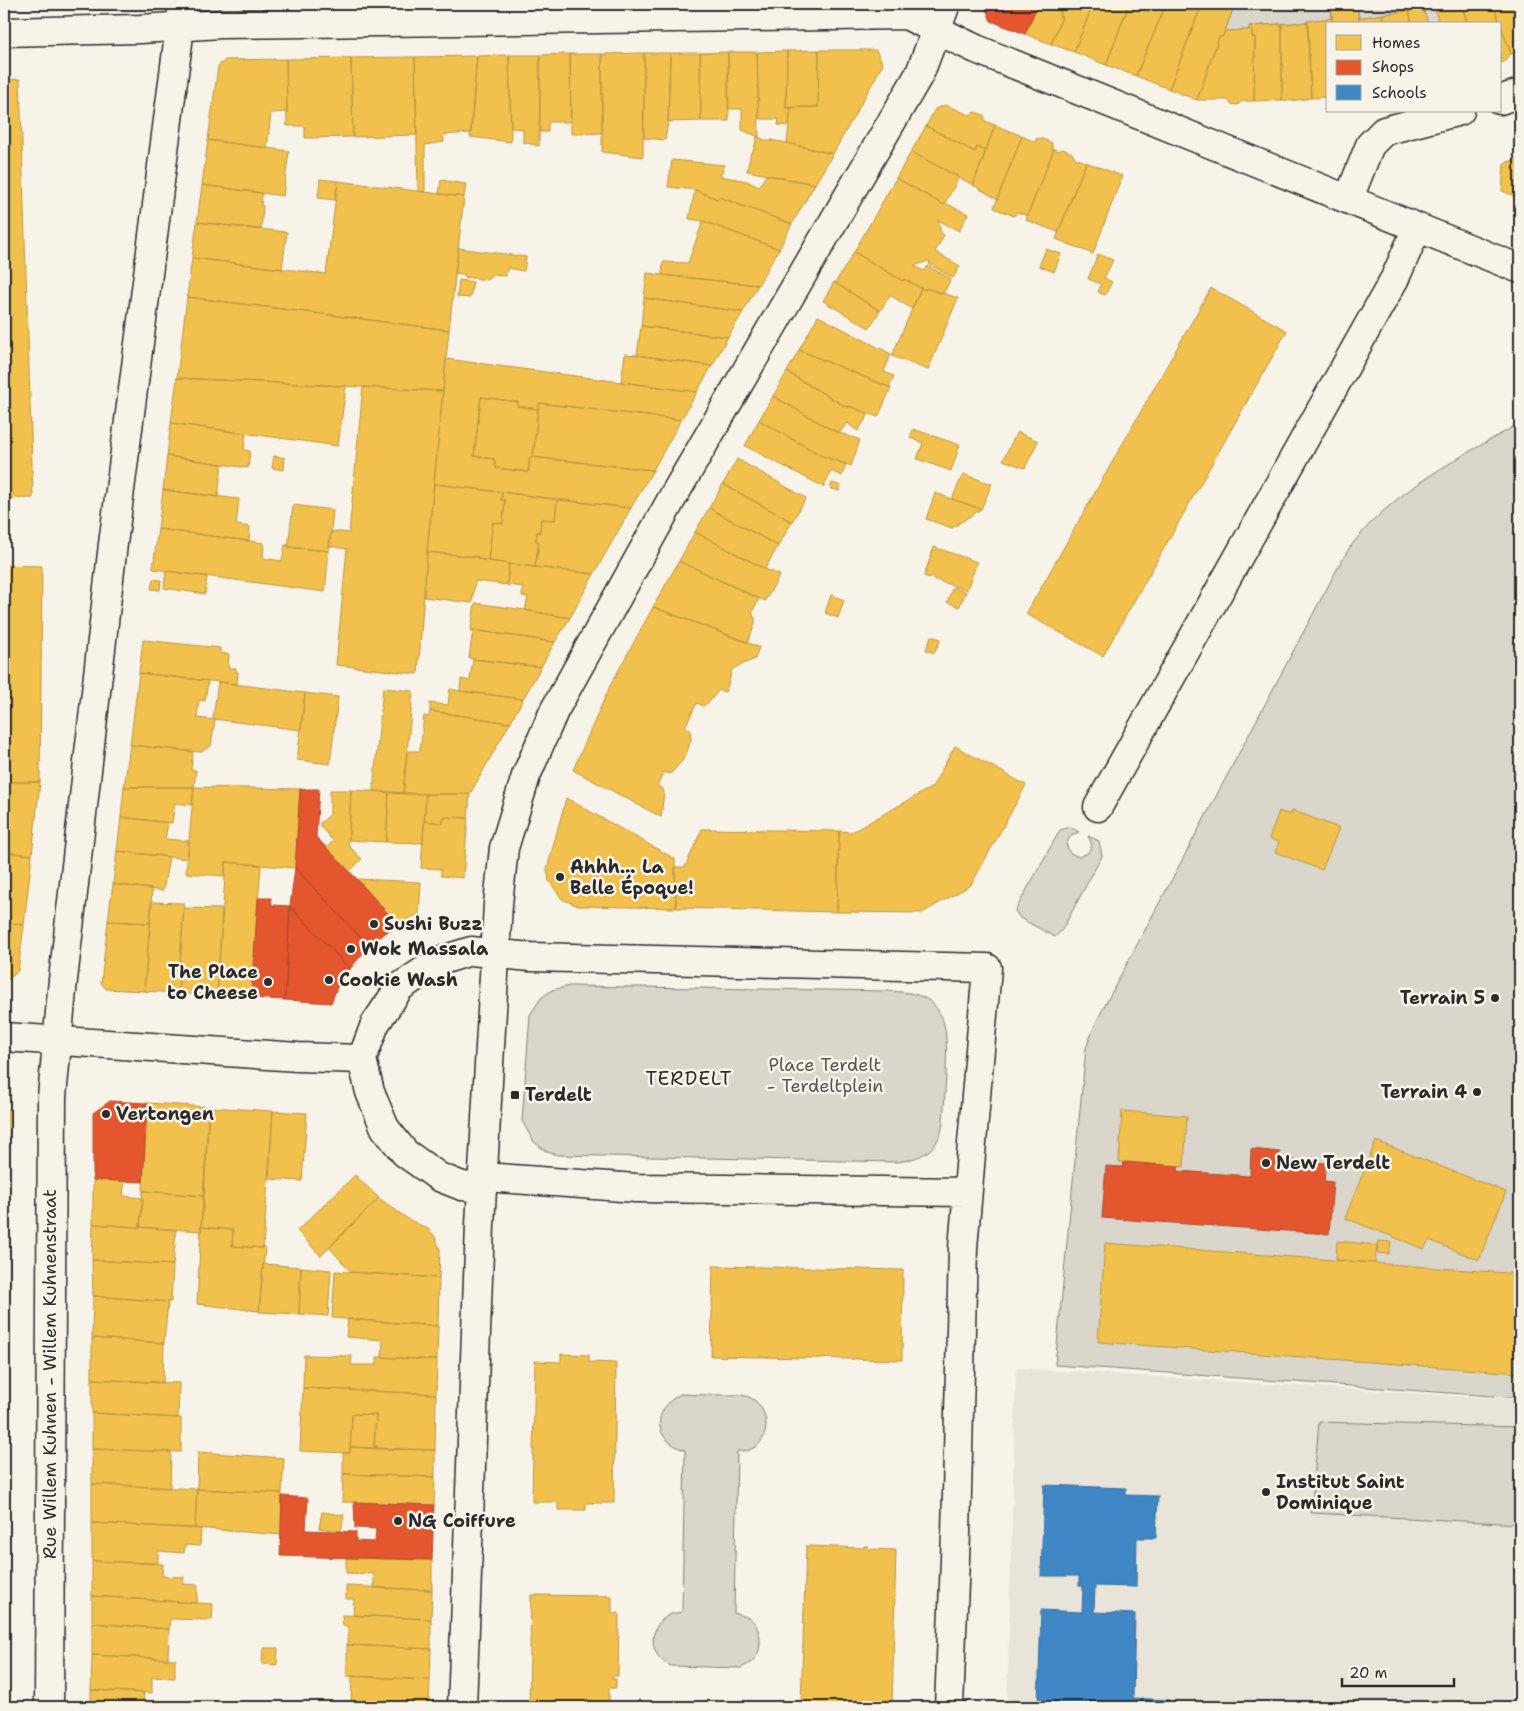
<svg xmlns="http://www.w3.org/2000/svg" width="1524" height="1711" viewBox="0 0 1524 1711" font-family="'Shantell Sans',sans-serif">
	<rect width="100%" height="100%" fill="#f7f3e8"/>
	<filter id="ink" filterUnits="userSpaceOnUse"><feTurbulence type="fractalNoise" baseFrequency=".02" numOctaves="2"/><feDisplacementMap in="SourceGraphic" scale="10" xChannelSelector="R" yChannelSelector="G"/><feConvolveMatrix kernelMatrix="1 2 1 2 8 2 1 2 1" color-interpolation-filters="sRGB"/></filter>
	<g filter="url(#ink)">
		<path fill="#e8e4da" d="M1016,1368l504,32v307h-513z"/>
		<path fill="#dad6cc" stroke="#82807c" d="M1235,4h99h-3l1,14 -25,3 1,1 -59,4v4l-24,1z
			M1357,4h51l1,6 -50,8z
			M1422,4h18l-6,2 5,16 -11,2z
			M1520,423v975l-465,-33 31,-317 10,-26 225,-423c10,-17 21,-42 33,-57 43,-54 107,-85 166,-119z
			M1070,827l9,5 -8,3 -5,9 4,9 9,4 9,-4 4,-8 -4,-9 11,5 3,15 -40,74 -7,7 -35,-19 -5,-7 45,-81z
			M569,986l318,5c13,1 29,1 41,9 6,4 12,12 14,18 9,19 2,81 1,105 -4,27 -21,36 -47,39l-338,-7 -11,-3 -13,-10 -12,-21 8,-106 11,-17 11,-8z
			M680,1394c15,1 31,1 47,1 6,0 13,-1 19,1 24,7 28,46 3,54 -3,1 -8,1 -12,1l-3,162c4,2 11,3 15,5 11,7 14,26 8,37 -3,7 -10,10 -16,13l-70,-2c-22,-9 -24,-37 -4,-50 4,-3 10,-3 15,-4l3,-162c-32,-10 -34,-39 -5,-56z
			M1319,1422l201,5v97l-209,-11z"/>
		<path fill="#f2c14e" stroke="#b69444" d="M1038,4h26l-5,12 3,1 -11,27 -26,-10z
			M1064,4h29l-19,48 -23,-8 11,-27 -3,-1z
			M1093,4h36l-23,61 -32,-13z
			M1129,4h37l-30,72 -30,-11z
			M1166,4h36l-33,85 -33,-13z
			M1202,4h33l-12,32 -4,1 -22,63 -28,-11z
			M1331,4h26l2,20h-26z
			M1408,4h14l6,20h-16z
			M1440,4h21l7,20h-29l-5,-18z
			M1461,4h32l18,50 -3,2 -4,6 -4,1v-39h-32z
			M1493,4h27v47l-9,3z
			M1409,10l3,14h-28l-2,-9z
			M1382,14l2,10h-25v-6z
			M1332,18l1,6h-5v73l-17,1 -4,-77z
			M1308,22l3,76 -20,3 -9,-1v-76z
			M1282,24v76l-28,1 1,-64h-3v-11z
			M1249,26h3v11h3l-1,64h-12l-4,4 -7,-1 -3,-4h-31l22,-63 4,-1 2,-5 24,-1z
			M819,50l-1,57 -32,1 1,-57z
			M819,50h57l7,14 -50,90 -46,-11 4,-36h27z
			M787,51l-1,57 5,-1 -2,19 -11,-1 1,-6h-20l-2,-67z
			M728,52l1,69h-28l-1,-68z
			M728,52h29l2,85 -17,-7v-21h-14z
			M644,53l-1,104 -41,-5v-98z
			M644,53h26l-2,69 -3,18 -21,-2z
			M670,53h30l1,68 -33,1z
			M570,54l1,68h-23v10h-8v-77z
			M570,54h32v79l-31,1z
			M509,55l2,87 -41,-5 7,-81z
			M509,55h31l-1,91 -16,-4v-13l-12,-1z
			M477,56l-6,77 -28,2 1,7 -19,3v47l-7,-1 -3,-134z
			M415,57l2,78 -64,2 -2,-79z
			M351,58l2,79 -48,1v-12h-18l-1,-67z
			M286,59l1,53 -16,1 -4,35 -59,-8 10,-74 7,-6z
			M20,79l13,419 -29,1v-419z
			M946,105l23,10 6,-3 9,3 1,6 10,4 -9,26 -9,-4 -2,5 -49,-26 9,-17z
			M995,125l27,11 -25,63 -24,-14z
			M926,126l49,26 2,-5 9,4 -13,34 -62,-33z
			M1022,136l13,6 1,-3 4,-1 12,5v6h2l-27,67 -10,-4 -3,4 -20,-8z
			M757,137l14,5v-2l16,3 46,11 -18,30 -68,-13 4,-19h2z
			M208,140l81,11 -6,45 -81,-11z
			M1054,149l4,2 5,-2 9,4 3,5 11,4 -28,70 -32,-12z
			M911,152l48,25 -15,28 -48,-27z
			M1520,158v40l-18,-7 2,-28z
			M672,160l53,5 -5,11 27,5 12,6 7,-12 49,9 -23,40 -73,-27 -2,2 -22,-9 -27,-3z
			M1086,162l36,14 -29,78 -37,-15z
			M896,178l48,27 1,-2 23,11 -9,17 -21,-11 3,13 3,2 -9,17 25,14 -7,12 -24,-14 1,-2 -2,-1 -14,5 10,5 4,-5 23,13 -8,15 -17,-6 -1,2 -21,-11 -1,2 -49,-29z
			M320,179l18,2 -3,19 -17,-2z
			M441,180l25,4 -2,13 -25,-3z
			M338,181l126,16 -15,133 -262,-33 5,-39 134,16z
			M202,185l60,8 -1,12 2,1 -2,24 -64,-8z
			M695,190l22,9 2,-2 73,27 -13,25 -76,-28 -14,-2z
			M703,221l76,28 -21,36 -96,-10 1,-13 25,1z
			M197,222l90,10 -5,37 -90,-11z
			M458,248l68,9 -2,14 -17,-3 -1,8 -15,-1v2h-3l-1,3 -23,-3v-3l-9,-1z
			M1046,249l15,5 -7,18 -15,-6z
			M854,252l49,29 1,-2 17,9 -9,21 -22,-14 -10,16 -45,-28z
			M1098,254l15,6 -9,18 8,4 -7,13 -7,-3 3,-8 -13,-5z
			M647,273l15,2 96,10 -15,27 -99,-14z
			M459,280l14,2 -3,16 -13,-1z
			M834,282l46,29 -11,17 -46,-27z
			M921,288l4,2 1,-2 32,10 -30,72 -36,-14z
			M1211,288l76,43 -184,325 -77,-42z
			M187,297l262,33 -6,61 -266,-13z
			M644,298l99,14 -15,25 -87,-11z
			M818,316l73,38 -7,18 10,4 -5,11 -90,-37z
			M641,326l87,11 -16,29 -75,-11z
			M799,350l92,38 -13,29 -29,-11 -1,2 -61,-36z
			M625,354l12,1 75,11 -15,26 -76,-10z
			M446,359l175,23 76,10 -16,28 -142,-17 -1,6 -21,-3 1,-4 -37,-5 -7,59 20,3 2,9 32,4 2,-15 123,13 -22,38 -197,-24z
			M787,372l61,36 1,-2 20,8 -11,17 -11,-8 -7,9 -6,-1 -61,-35z
			M177,378l169,8 -8,60 -167,-23z
			M363,387l80,4 -16,161 -9,122 -82,-9 11,-116 -18,-3 2,-15 18,2z
			M773,396l61,35 26,9 -9,26 -29,-10 -63,-36z
			M481,397l37,5 -1,4 21,3 -5,48h-3l-2,15 -32,-4 -2,-9 -20,-3z
			M539,403l142,17 -28,50 -120,-13z
			M759,420l63,36 24,8 -4,12 -11,-5 -7,16 -79,-41z
			M171,423l75,11 -2,16 6,1 -2,17 -81,-12z
			M913,429l47,16 -9,26 -34,-12 6,-16 -13,-5z
			M1017,432l21,9 -13,27 -22,-8z
			M167,456l55,8 -4,33 -55,-7z
			M274,456l11,2 -1,12 -12,-2z
			M737,459l69,39 -14,24 -69,-38z
			M963,474l29,10 -11,25 -29,-10z
			M832,483l9,3 -2,5 -9,-3z
			M434,484l68,8 -1,8h4l-2,24 -10,-2 -5,39 -10,-2v-2l-51,-5z
			M723,484l69,38 -14,24 -69,-38z
			M163,490l76,9 -3,26 14,2 -1,14 -91,-12z
			M502,492l55,8 -2,20 -14,-1 -1,13h-3l-1,9 3,1 -4,25 -47,-6 5,-39 10,2 2,-24h-4z
			M935,493l17,6 29,10 -29,19 -26,-9z
			M557,500l74,8 -37,66 -59,-7 4,-25 -3,-1 1,-9h3l1,-13 14,1z
			M293,505l40,5 -4,41 -41,-4z
			M709,508l69,38 -13,23 -70,-37z
			M158,529l106,14 -1,15 19,3 3,-16h4l-1,2 41,4 -4,41 -172,-23z
			M695,532l70,37 15,6 -15,26 -86,-40z
			M934,547l43,15 -10,28 -43,-14z
			M427,552l51,5v2l31,5 -2,21 -32,-4 -3,22 -48,-6z
			M679,561l80,38 -7,13 3,7v5l-7,18 -95,-35z
			M509,564l26,3 59,7 -24,44 -45,-8 3,-13 -6,-1 1,-9 -16,-2z
			M4,565l38,1 -2,216h-36z
			M166,571l41,6 -2,17 -41,-6z
			M153,579l8,1 -1,10 -9,-1z
			M953,587l13,5 -7,15 -12,-5z
			M831,595l13,5 -6,18 -13,-5z
			M475,603l50,7 45,8 -15,24 -84,-12z
			M653,607l106,40 -4,12 -23,10 -4,16 -3,7 -6,-2 -9,11 -7,5 -6,-3 -12,24 5,2 1,11 -4,12 -5,9 -9,10 -3,3 -6,-2 -7,14 6,3 1,3 -3,25 -88,-47 37,-84z
			M473,630l82,12 -14,25 -68,-8 -4,-1z
			M931,636l10,3 -7,14 -8,-3z
			M143,640l77,8v5l9,1 -1,14h8v4h2l-1,12 -98,-11z
			M473,659l68,8 -18,32 -63,-8 1,-12 9,2z
			M139,673l69,8 -3,20 -6,-1 -2,18 18,2 -4,26 -11,6 -70,-7z
			M218,682l87,11 -4,37 -88,-11z
			M383,688l30,3 -10,103 -30,-3z
			M450,689l10,2 63,8 -13,24 -80,-12v-8l18,2z
			M305,693l33,4 -8,67 -33,-4z
			M430,711l80,12 -40,71h-67l4,-43h13l4,-35 5,1z
			M130,745l63,7 -2,18h5l-2,17h-70z
			M955,746l71,39 -55,100 -49,28 -85,-1 2,-81 13,1 80,-45z
			M4,782h36l-8,73 -28,-3z
			M124,787h70l-2,18 -17,-2 -3,20 -51,-6z
			M194,787l106,2 -5,79 -69,-6 -2,14 -38,-3z
			M330,790h21l-3,55 14,14 -13,13 -23,-24 7,-7 -13,-15v-3l10,-8z
			M351,790l38,2 -3,50 -37,-2z
			M389,792l37,2 -3,49 -37,-1z
			M426,794h44l-2,24 -24,-1 -1,6 -19,-2z
			M566,798l109,61 1,49 -98,-2 -16,-7 -13,-18 -2,-12z
			M1292,810l47,18 -17,42 -47,-18 4,-10 -10,-3 10,-28 11,4z
			M121,817l47,6 -3,16 24,2 -1,18 -71,-8z
			M444,817l24,1 -5,60 -22,-2v-7l-20,-1 3,-47 19,2z
			M702,829l137,2 -2,81 -161,-4 -1,-41h10z
			M117,851l52,6 -6,34 -50,-7z
			M4,852l28,3 -8,70 -20,-3z
			M226,862l35,3 -10,133 -34,-2z
			M357,879l64,3 -2,32 -22,10z
			M113,884l39,5 -2,34 -42,-2z
			M152,902l32,1 -6,90 -34,-2z
			M184,908l38,1 -5,87 -39,-3z
			M108,921l42,2 -6,68 -38,-2 -5,-6z
			M4,922l20,3 -6,46 -11,10h-3z
			M147,1103l62,4 -5,89 -61,-5z
			M4,1104l4,4v29h-4z
			M209,1107l64,4 -10,137 -31,-2 1,-16 -32,-3z
			M273,1111l34,2 -5,68 -33,-2z
			M1122,1111l65,5 -3,51 -65,-5z
			M4,1137h4v34h-4z
			M1376,1141l130,51 -27,68 -50,-20 -5,9 -79,-31z
			M4,1171h4v33h-4z
			M355,1175l24,23 -58,58 -24,-25z
			M93,1180l32,1 -2,15 20,2 -3,29 -47,-3z
			M143,1191l61,5 -3,35 -61,-4z
			M379,1198l29,21 20,10 6,6 6,14 -1,29 -88,-6 -22,-25z
			M4,1204h4v35h-4z
			M93,1224l83,6 -3,35 -81,-5z
			M201,1227l32,3 -1,16 33,2 -6,63 -62,-7z
			M4,1239h4l-1,33h-3z
			M1337,1241l40,4 -2,18 -39,-3z
			M1378,1241l13,1 -2,12 -12,-1z
			M1105,1243l415,31v99l-422,-31z
			M92,1260l81,5 -2,37 -78,-6z
			M263,1264l38,3 -2,47 -40,-2z
			M713,1266l190,4 -1,90 -191,-4z
			M301,1267l30,3 -3,46 -29,-2z
			M335,1271l104,7 -1,48 -106,-8z
			M4,1272h3l1,34h-4z
			M93,1296l75,6 -4,41 -72,-5z
			M4,1306h4v34l-4,-1z
			M348,1319l90,7 -1,34 -55,-3 1,-17 -37,-3z
			M92,1338l72,5 -1,40 -71,-4z
			M4,1339l4,1 -1,34h-3z
			M561,1354l28,1v7l27,1 -2,140h-28v7h-28v-8h-26l3,-141 26,1z
			M304,1355l48,1 -1,9h26v-8l60,3 -1,34 -133,-6z
			M4,1374h3l1,34h-4z
			M92,1379l87,4 -1,35 -86,-5z
			M303,1388l133,6 -1,56 -57,-1 -1,-3 -3,1 2,-32 -24,-1 -2,39 -50,-2z
			M4,1408h4l-1,35h-3z
			M92,1413l89,5v34l-89,-3z
			M352,1414l24,1 -2,32 3,-1 1,3 -28,-2z
			M4,1443h3v35h-3z
			M350,1447l85,3v27l-92,-3v-21h7z
			M92,1449l79,3 -1,36 -78,-4z
			M198,1452l86,6 -2,35 -85,-4z
			M343,1474l92,3 -1,28 -92,-3z
			M4,1478h3v34h-3z
			M92,1484l105,5 -2,39 -103,-5z
			M197,1489l85,4 -1,42 -86,-7z
			M4,1512h3v34l-3,-1z
			M322,1512l22,3 -3,16 -22,-3z
			M92,1523l109,6 -1,17 -15,-1 -1,8 -26,-2v12l-66,-2z
			M4,1545l3,1v34h-3z
			M806,1546l58,2v-2h4v3l28,1 -4,157h-91z
			M346,1558l86,2v30l-58,-2v-14l-28,-1z
			M92,1561l71,3 -1,12 22,1 -1,7 15,1 -1,18 -105,-7z
			M4,1580h3v35h-3z
			M346,1586l86,4 -1,29 -78,-4 1,-16h-8z
			M531,1595l81,1v17h7l-1,63h-5l-1,3h4v9h-7v19h-80z
			M92,1596l121,8 -1,16 -42,-1 -1,10 -77,-6z
			M4,1615h3v34h-3z
			M342,1615l89,4v30l-84,-4 1,-19h-5z
			M92,1623l77,6 -1,30 -76,-4z
			M347,1645l84,4 -1,31 -83,-4z
			M263,1648h15l-1,17 -15,-1z
			M4,1649h3v34h-3z
			M92,1655l83,4v19l-23,-1v16l-61,-3z
			M352,1676l78,4 -1,27h-78z
			M4,1683h3v24h-3z
			M91,1690l53,3 -1,11 19,1v2h-71z"/>
		<path fill="#e4572e" stroke="#ac4a2d" d="M984,4h54l-13,30 -34,-13z
			M300,789h19l-3,48 41,42 40,45 -28,22 -74,-78z
			M295,868l74,78 -19,23 -60,-63z
			M258,898h13l1,7 18,1 -5,94 -34,-2z
			M290,906l60,63 -12,16 -7,18 -46,-3z
			M110,1101l37,2 -4,79 -50,-2v-67z
			M1251,1149l29,3 -1,7 47,4 -2,18 9,1 -4,52 -227,-16 4,-52 17,1 1,-5 55,4 -1,5 72,5z
			M282,1496l26,2 -2,32 50,2v9l19,1 1,-13 -21,-1 -1,-26 80,3 -2,55 -152,-4z"/>
		<path fill="#3f88c5" stroke="#396c97" d="M1044,1485l82,3v7l32,1 -2,42h-19l-1,49 -41,-1 -1,26 41,2 -2,84 36,2v7h-131l3,-97 41,2 1,-26h-4v-10h-38z
			M1514,1701h6v6h-7z
			M1180,1704l148,3h-148z"/>
		<g fill="none" stroke-linecap="round" stroke-linejoin="round">
			<g stroke="#2b2b2b" stroke-width="31">
				<path id="minor" d="M4,32l136,-3 81,-5 685,-9 70,34 544,220
					M1500,100l20,-7
					M1349,198l21,-53 14,-14 76,-20
					M1098,807l297,-529 22,-50
					M4,1037l294,20 64,2
					M484,1177l152,11 331,4
					M483,1188l-21,-2 -23,-9 -34,-24 -20,-25 -15,-36 -8,-33 13,-35 25,-37 39,-26 32,-10 59,6 457,11 -24,280 -7,286 -7,173
					M49,1707l3,-610 11,-117 50,-436 70,-540
					M462,1707l18,-482 18,-321 6,-56 22,-72 28,-65 120,-216 246,-422 26,-69"/>
			</g>
			<use href="#minor" stroke="#f7f3e8" stroke-width="28"/>
		</g>
	</g>
	<g fill="#2b2b2b" stroke="#f7f3e8" stroke-width="2">
		<circle cx="560" cy="877" r="5"/>
		<circle cx="374" cy="924" r="5"/>
		<circle cx="351" cy="949" r="5"/>
		<circle cx="329" cy="980" r="5"/>
		<circle cx="268" cy="982" r="5"/>
		<circle cx="1495" cy="998" r="5"/>
		<circle cx="1477" cy="1092" r="5"/>
		<rect x="510" y="1090" width="10" height="10" rx="2.5"/>
		<circle cx="106" cy="1114" r="5"/>
		<circle cx="1266" cy="1163" r="5"/>
		<circle cx="1266" cy="1492" r="5"/>
		<circle cx="398" cy="1521" r="5"/>
	</g>
	<g text-anchor="middle" stroke-width="5" stroke-linejoin="round" paint-order="stroke">
		<g font-size="18" font-weight="bold" fill="#2b2b2b" stroke="#f7f3e8" text-anchor="start">
			<text x="570" y="873">Ahhh... La<tspan x="570" dy="21">Belle Époque!</tspan></text>
			<text x="384" y="930">Sushi Buzz</text>
			<text x="361" y="955">Wok Massala</text>
			<text x="258" y="978" text-anchor="end">The Place<tspan x="258" dy="21">to Cheese</tspan></text>
			<text x="339" y="986">Cookie Wash</text>
			<text x="1485" y="1004" text-anchor="end">Terrain 5</text>
			<text x="1467" y="1098" text-anchor="end">Terrain 4</text>
			<text x="525" y="1101">Terdelt</text>
			<text x="116" y="1120">Vertongen</text>
			<text x="1276" y="1169">New Terdelt</text>
			<text x="1276" y="1488">Institut Saint<tspan x="1276" dy="21">Dominique</tspan></text>
			<text x="408" y="1527">NG Coiffure</text>
		</g>
		<g font-size="18" fill="#575653" stroke="#f7f3e8">
			<text x="825" y="1071">Place Terdelt<tspan x="825" dy="21">- Terdeltplein</tspan></text>
		</g>
		<g font-size="18" fill="#2b2b2b" stroke="#f7f3e8">
			<text transform="translate(50 1374) rotate(-90)" y="6">Rue Willem Kuhnen - Willem Kuhnenstraat</text>
		</g>
		<g font-size="19" letter-spacing="1" fill="#2b2b2b" stroke="#f7f3e8">
			<text x="689" y="1085">TERDELT</text>
		</g>
	</g>
	<rect width="1524" height="1711" fill="none" stroke="#f7f3e8" stroke-width="20"/>
	<rect x="10" y="10" width="1504" height="1691" fill="none" stroke="#2b2b2b" stroke-width="2" filter="url(#ink)"/>
	<rect x="1326" y="22" width="175" height="90" fill="#f7f3e8" stroke="#a5a39c"/>
	<rect x="1336" y="35" width="25" height="15" fill="#f2c14e" stroke="#a5a39c"/>
	<text x="1372" y="48" font-size="15" fill="#2b2b2b">Homes</text>
	<rect x="1336" y="60" width="25" height="15" fill="#e4572e" stroke="#a5a39c"/>
	<text x="1372" y="72" font-size="15" fill="#2b2b2b">Shops</text>
	<rect x="1336" y="85" width="25" height="15" fill="#3f88c5" stroke="#a5a39c"/>
	<text x="1372" y="98" font-size="15" fill="#2b2b2b">Schools</text>
	<path d="M1342 1678v8h112v-8" fill="none" stroke="#2b2b2b" stroke-width="2.5"/>
	<text x="1349" y="1678" font-size="15" fill="#2b2b2b" stroke="#f7f3e8" stroke-width="4" paint-order="stroke">20 m</text>
</svg>
